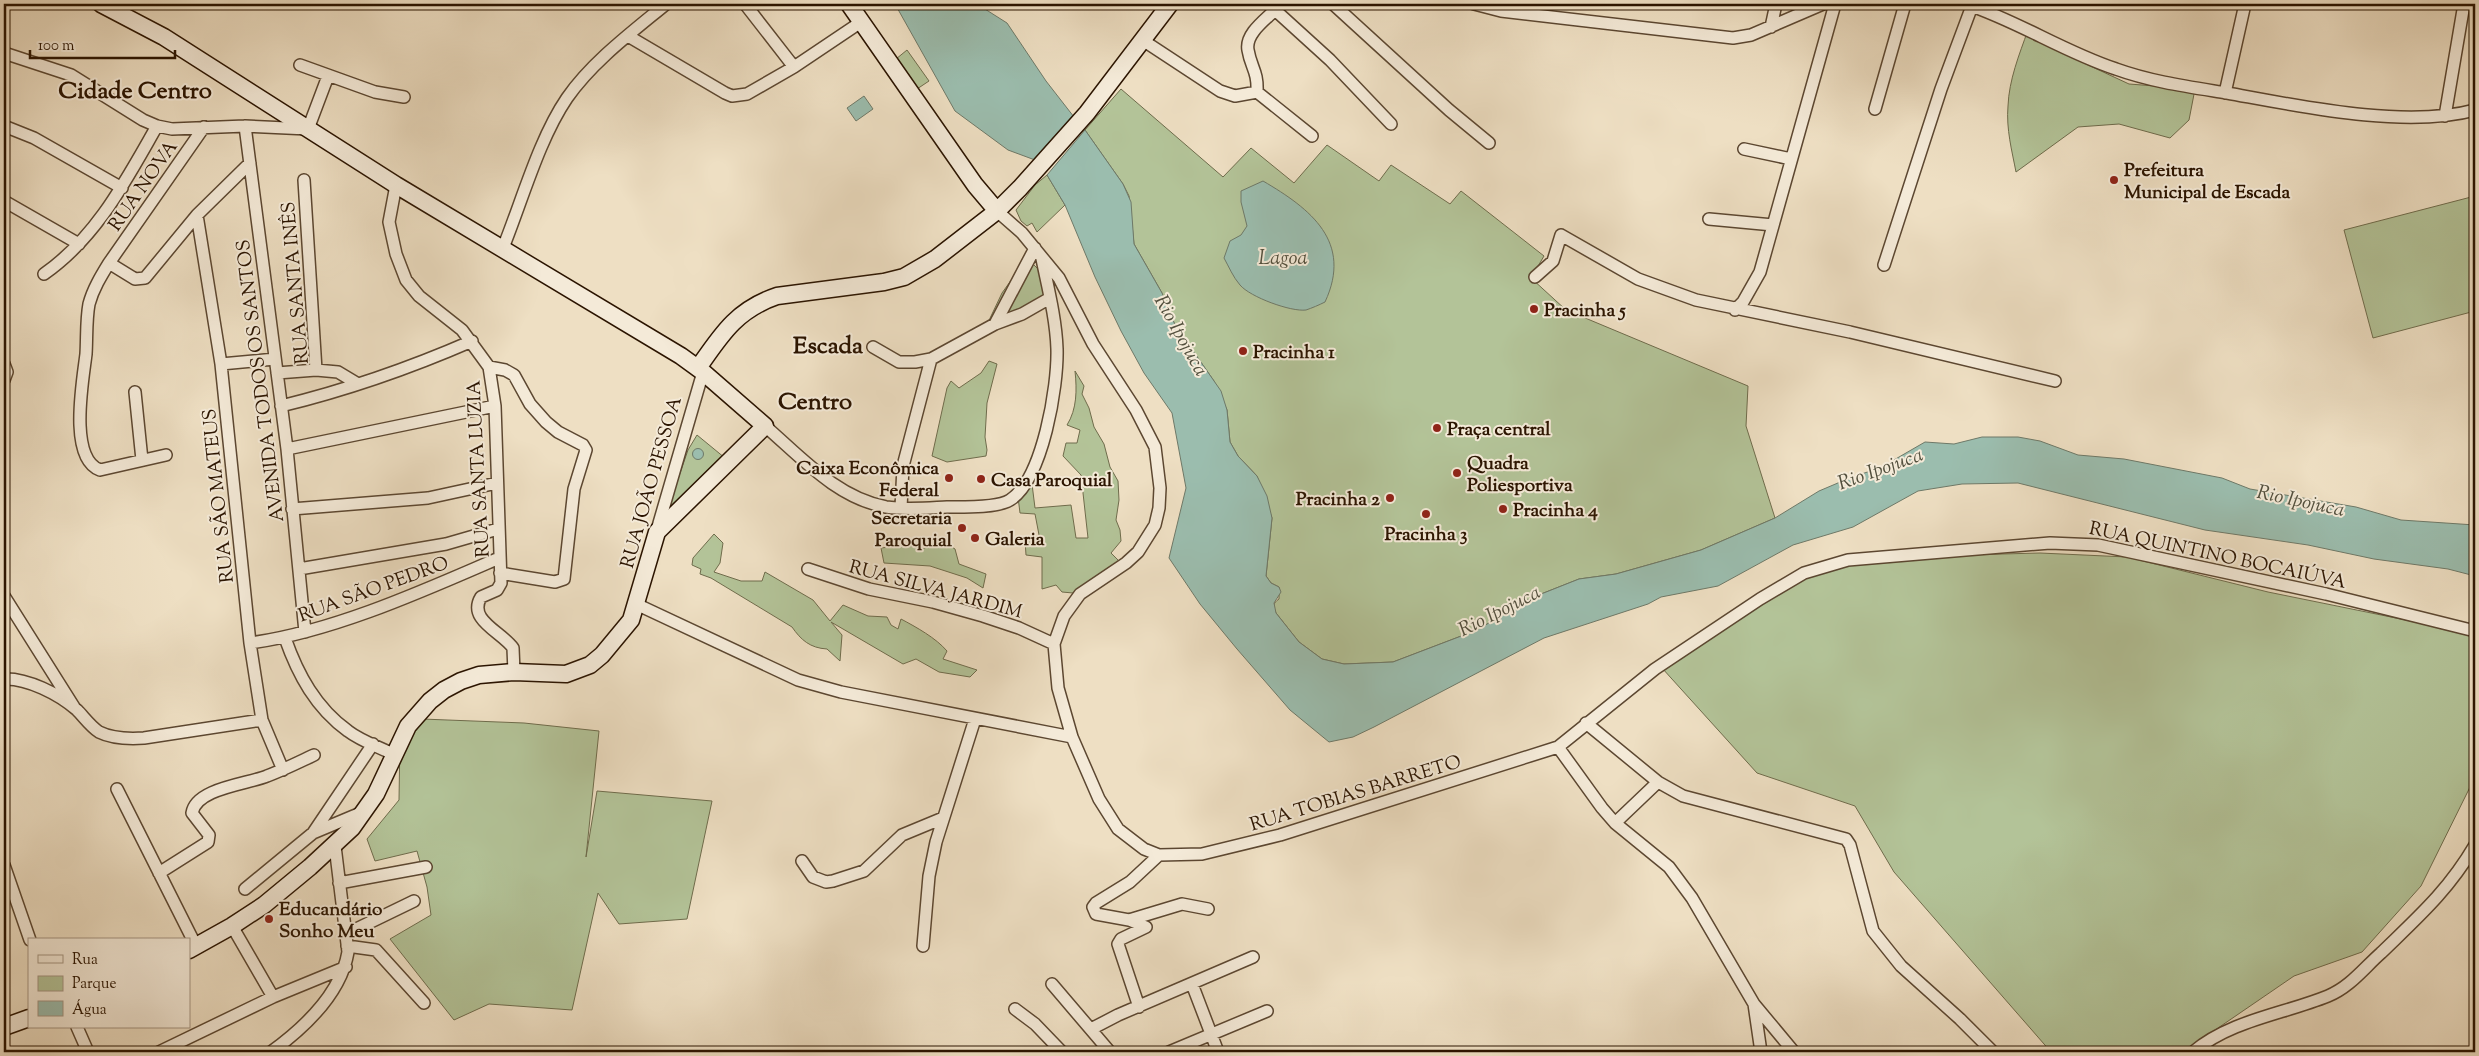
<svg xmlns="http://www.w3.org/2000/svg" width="2479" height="1056" viewBox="0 0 2479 1056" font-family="'Sorts Mill Goudy',serif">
	<rect width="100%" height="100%" fill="#eedfc3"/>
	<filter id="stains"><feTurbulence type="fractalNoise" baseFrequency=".004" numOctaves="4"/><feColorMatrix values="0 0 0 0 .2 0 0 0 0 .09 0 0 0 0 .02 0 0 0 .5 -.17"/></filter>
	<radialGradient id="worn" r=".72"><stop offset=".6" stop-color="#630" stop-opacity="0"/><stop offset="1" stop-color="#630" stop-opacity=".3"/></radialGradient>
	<path fill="#b3c398" stroke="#6f6c4c" d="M2028,30l58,34 43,20 66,5 -6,31 -19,18 -51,-14 -41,3 -62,45c-4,-21 -10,-43 -8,-66 1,-26 11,-51 20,-76z
		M907,50l22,31 -12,8 -21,-30z
		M1121,89l102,88 28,-29 43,35 33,-38 52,36 12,-16 59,39 11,-13 83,65 -13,22 35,32 182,76 -2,40 29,92 -74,32 -85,24 -37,5 -48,19 -54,32 -84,32 -49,2 -22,-5 -23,-17 -23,-29c-3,-7 -3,-10 3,-14v-12l-8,-4 -5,-7 6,-58 -15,-42 -19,-20 -8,-14 -3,-32 -13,-29 -39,-56 -13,-32 -28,-49 -5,-48 -6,-12 -38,-54z
		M1047,175l18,30 -28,27 -5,-9 -5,3 -6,-5 -5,-11 19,-25z
		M2475,196v115l-102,27 -29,-108z
		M1027,258l13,13 8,28 -65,34 19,-40z
		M989,361l8,3 -10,39 -2,34 2,13 -1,6 -39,6 -15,-6 15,-68 4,-7 8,7 22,-15z
		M1075,371l9,15 -2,8 7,14 5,19 10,17 6,23 8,14 1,19 -3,20 4,10 1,11 -10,12 8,8 -46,32 -11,-1 -6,-7 -14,4v-32l-16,-2 -1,-15h15l-5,-26 -15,-1 -3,-24 14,-13 4,32 36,-3 5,33h12l-7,-63 -18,-19 3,-13h11l3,-13 -13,-5c10,-16 10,-35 8,-54z
		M697,435l28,23 -55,52 -2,-2 20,-58z
		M714,534l9,9 -3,20 -6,9 27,9h21l3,-9 48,28 17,21 13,-16 25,11 19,1 4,8 7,4 3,-10c15,8 35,19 46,32l-4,8 34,11 -7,7 -31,-5 -23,-13 -13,5 -72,-42 11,13 -2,26 -13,-12c-17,-1 -26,-9 -35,-22l-81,-49 -11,-4 1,-5 -9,-4 1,-7z
		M942,541l13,8 4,15 27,10 -3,14 -16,-10 -37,-12 -46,-3 -3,-15 24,-3 17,4z
		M2040,553l87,4 141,35 187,38 20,8v139l-54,109 -59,66 -68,24 -111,76h-132l-157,-180 -39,-66 -98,-33 -95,-105 131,-87 60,-23z
		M422,719l102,4 75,8 -13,126 11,-66 115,10 -25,118 -68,5 -21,-31 -26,117 -83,-6 -35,16 -64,-81 41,-24 -4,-28 -10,-36 -42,10 -8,-22 32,-39 1,-61z"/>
	<path fill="#9bbdae" stroke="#6e7968" d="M895,4h82l30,19 39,58 28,36 -39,43 -27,-10 -53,-39z
		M864,96l9,13 -17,12 -9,-13z
		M1085,130l38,54 8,18 3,42 28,49 13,32 46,66 6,19 3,32 8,14 19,20 10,20 5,22 -6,58 5,7 8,4 2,5 -7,11 2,10 23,29 23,17 22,5 49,-2 84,-32 54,-32 48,-19 37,-5 85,-24 74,-32 44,-27 33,-14 28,-9 45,-26 29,2 28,-7h36l22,4 38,14 46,4 98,19 28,11 106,18 45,13 74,5v51l-27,-7 -74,-10 -66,-14 -103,-15 -187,-47 -56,1 -44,7 -65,36 -60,18 -75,41 -57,11 -13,7 -104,34 -170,89 -21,10 -24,5 -39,-32 -53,-61 -37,-45 -31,-46 17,-70 -14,-75 -28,-40 -23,-42 -26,-54 -30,-72 -18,-30z
		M1263,181c48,28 90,61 62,121 -6,3 -13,6 -19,8 -15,2 -56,-13 -66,-25 -7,-8 -11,-18 -16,-27l6,-17 11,-6 6,-9 -6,-24v-11z
		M692.5 454a5.5 5.5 0 1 1 11 0a5.5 5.5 0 1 1-11 0Z"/>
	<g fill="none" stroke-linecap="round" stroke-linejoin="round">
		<g stroke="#5c4731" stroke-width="14">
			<path id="street" d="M745,4l49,63
				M1333,4l116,106 40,33
				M1474,4l27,7 232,27 18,-3 72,-31
				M1966,4c52,17 98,48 150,65 36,13 74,18 111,24 72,13 178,36 248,17
				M1275,10l55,50 61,64
				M1771,27l5,-23
				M628,36l97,57 7,3 15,-2 47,-27 67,-45
				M1144,41l76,50 15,5 22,-4 55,44
				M4,53l67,22 72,45 14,6 15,3 73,-3 63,3 20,-53
				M300,65l75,27 29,5
				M1257,92c1,-21 -6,-24 -9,-42 -3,-16 17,-30 27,-40
				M2225,93l20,-89
				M1875,109l30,-105
				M2445,116l19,-112
				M4,126l30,12 88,50
				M245,126l42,323 18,183
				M1744,149l47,10
				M304,180l12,190 22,2 20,12
				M396,185l-7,37 7,32 10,26 13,16 43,34 27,37 6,39 6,177 -4,7 -16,7c-14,23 21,35 32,51l1,24
				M4,201l75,43
				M997,211l25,22 37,45 34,66 43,66 19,37 5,41 -1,20 -4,17 -17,27 -12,11 -46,31 -16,22 -10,28 4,44 14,49 27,62 19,30 26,20 15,6 43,-1 78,-19 278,-88 97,-78 105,-70 44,-26 44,-13 202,-17 48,2 228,49 149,37
				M197,215l24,149 29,279 12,77 21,50
				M1709,219l64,6
				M503,248c19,-47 36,-109 64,-150 25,-36 65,-66 99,-94
				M109,263l26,16 10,-1 52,-63 53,-52
				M1884,265l57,-176 31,-83
				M44,274c53,-37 82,-94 113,-148
				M1535,277l18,-16 8,-26 77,44 58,21 154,32 205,49
				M1735,310l8,-8 17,-30 75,-268
				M995,324l27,-10 28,-16
				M873,347l26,15h16l16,-3 64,-35 40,-76
				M4,364l3,8 -3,8
				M221,364l54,-5
				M489,367l16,3 9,5 16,29 16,18 12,10 25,13 3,5 -12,39 -10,90 -9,3 -55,-9
				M277,373l39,-3
				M135,392l7,68
				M281,406c66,-16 129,-38 191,-65
				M765,426c37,32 72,72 121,81 20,3 41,1 61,0 15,0 51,1 63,-7 33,-21 48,-114 47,-151 -1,-30 -9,-61 -15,-90
				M287,449l208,-43
				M166,455l-66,15c-32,-12 -17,-90 -14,-116 1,-16 0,-34 3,-50 4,-15 12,-28 20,-41l95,-136
				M901,508l2,-42 28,-107
				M292,509l136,-11 69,-15
				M657,530l46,-158
				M299,569l147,-25 52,-15
				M808,569l61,20 64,13 50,14 36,12 35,16
				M4,596l70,111
				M636,604l162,76 43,12 231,45
				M285,638c13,37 31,70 63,93 13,10 31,16 45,23
				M250,643c82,-11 173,-52 249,-85
				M4,679c23,-1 55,15 73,31 7,7 13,16 22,22 14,7 30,7 45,6l118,-18
				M1586,723l72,59 25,14 163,43 4,6 23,86 28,35 59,53 33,33
				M1558,747l44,61 13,15 54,44 23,31 62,106 7,48
				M117,789l79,157
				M1615,823l43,-41
				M313,833l60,-89
				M1159,855l-29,27 -34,21 -3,4 3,7 33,6 53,-16 26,5
				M802,861l11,16 13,5 7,-1 31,-10 38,-36 41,-17
				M4,865l26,75
				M159,873l49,-31 1,-7 -17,-22c4,-25 56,-29 75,-37 16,-6 32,-14 47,-21
				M339,883l87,-16
				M245,889l68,-56 50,-21
				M1129,920l17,7 -25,12 -3,5 21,63
				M232,926l41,71
				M346,934l68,-33
				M347,946l29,4 48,53
				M923,946l6,-70 7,-34 39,-123
				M1052,984l58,68
				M1192,984l26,68
				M1754,1004l40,48
				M1015,1009l20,15 27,28
				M77,1027l11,25
				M1091,1029l27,-14 135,-58
				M159,1052l114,-55 73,-30
				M271,1052c33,-24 70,-58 77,-100l-13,-106
				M1169,1052l98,-41
				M2193,1052c38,-32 91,-38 135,-56 22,-9 36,-28 53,-43 37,-36 67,-62 94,-108"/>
		</g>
		<g stroke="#2b1400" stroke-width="19">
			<path id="secondary" d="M101,4l63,33 232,148 285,171 22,16 62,54 -108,106 -26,88 -29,35 -12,10 -24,9 -52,-2 -35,3 -18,6 -17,9 -14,11 -22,25 -32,68 -24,34 -42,39 -46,38 -32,21 -43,24
				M849,4l126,181 22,26
				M698,368c23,-33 38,-58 79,-72l107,-14 20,-5 31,-18 62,-48 23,-23 67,-75 83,-109
				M4,1027l25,-9"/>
		</g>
		<use href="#street" stroke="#f4ead8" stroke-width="11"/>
		<use href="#secondary" stroke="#f4ead8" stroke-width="16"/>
	</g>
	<g fill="#8f2418" stroke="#f4ead8" stroke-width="2">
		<circle cx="2114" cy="180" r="5"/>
		<circle cx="1534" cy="309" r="5"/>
		<circle cx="1243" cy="351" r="5"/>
		<circle cx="1437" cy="428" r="5"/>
		<circle cx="1457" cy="473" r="5"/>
		<circle cx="949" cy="478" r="5"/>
		<circle cx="981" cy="479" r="5"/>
		<circle cx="1390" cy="498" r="5"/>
		<circle cx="1503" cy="509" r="5"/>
		<circle cx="1426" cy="514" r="5"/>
		<circle cx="962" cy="528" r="5"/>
		<circle cx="975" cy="538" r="5"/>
		<circle cx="269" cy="919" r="5"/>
	</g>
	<g text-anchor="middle" stroke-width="4" stroke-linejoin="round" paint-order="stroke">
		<g font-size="19" font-weight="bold" fill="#2b1400" stroke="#f4ead8" text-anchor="start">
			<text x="2124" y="176">Prefeitura<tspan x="2124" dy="22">Municipal de Escada</tspan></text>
			<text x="1544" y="316">Pracinha 5</text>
			<text x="1253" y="358">Pracinha 1</text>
			<text x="1447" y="435">Praça central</text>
			<text x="1467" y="469">Quadra<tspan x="1467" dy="22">Poliesportiva</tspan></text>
			<text x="939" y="474" text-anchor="end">Caixa Econômica<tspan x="939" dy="22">Federal</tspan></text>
			<text x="991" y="486">Casa Paroquial</text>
			<text x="1380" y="505" text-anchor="end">Pracinha 2</text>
			<text x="1513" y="516">Pracinha 4</text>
			<text x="952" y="524" text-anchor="end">Secretaria<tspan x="952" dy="22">Paroquial</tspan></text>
			<text x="1426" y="540" text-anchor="middle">Pracinha 3</text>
			<text x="985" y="545">Galeria</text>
			<text x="279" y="915">Educandário<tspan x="279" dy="22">Sonho Meu</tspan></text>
		</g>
		<g font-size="19" fill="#2b1400" stroke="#f4ead8">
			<text transform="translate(142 185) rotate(-55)" y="7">RUA NOVA</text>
			<text transform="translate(294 283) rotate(-95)" y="7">RUA SANTA INÊS</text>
			<text transform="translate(259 381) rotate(-97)" y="7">AVENIDA TODOS OS SANTOS</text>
			<text transform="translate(477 469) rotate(-93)" y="7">RUA SANTA LUZIA</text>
			<text transform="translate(650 482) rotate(-74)" y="7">RUA JOÃO PESSOA</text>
			<text transform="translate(217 496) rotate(-96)" y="7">RUA SÃO MATEUS</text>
			<text transform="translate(2218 554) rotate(12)" y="7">RUA QUINTINO BOCAIÚVA</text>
			<text transform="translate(373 588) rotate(-20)" y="7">RUA SÃO PEDRO</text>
			<text transform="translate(936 588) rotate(15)" y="7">RUA SILVA JARDIM</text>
			<text transform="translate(1355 792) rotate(-17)" y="7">RUA TOBIAS BARRETO</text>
		</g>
		<g font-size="20" font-style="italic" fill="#524f3d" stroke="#f4ead8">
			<text x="1283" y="264">Lagoa</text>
			<text transform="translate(1182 335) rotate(61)" y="7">Rio Ipojuca</text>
			<text transform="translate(1880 468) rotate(-20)" y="7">Rio Ipojuca</text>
			<text transform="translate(2301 500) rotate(12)" y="7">Rio Ipojuca</text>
			<text transform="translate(1499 610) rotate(-27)" y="7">Rio Ipojuca</text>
		</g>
		<g font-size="24" font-weight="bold" fill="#2b1400" stroke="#f4ead8">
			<text x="135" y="98">Cidade Centro</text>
			<text x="828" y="353">Escada</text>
			<text x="815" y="409">Centro</text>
		</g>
	</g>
	<rect width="2479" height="1056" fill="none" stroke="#eedfc3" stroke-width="20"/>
	<rect x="5" y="5" width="2469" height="1046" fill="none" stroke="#2b1400" stroke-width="2.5"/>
	<rect x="10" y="10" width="2459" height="1036" fill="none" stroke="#2b1400"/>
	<rect x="28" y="938" width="162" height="90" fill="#f4ead8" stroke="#a49482"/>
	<rect x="38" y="955" width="25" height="8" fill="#f4ead8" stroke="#a49482"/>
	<text x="72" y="964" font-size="15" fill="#2b1400">Rua</text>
	<rect x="38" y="976" width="25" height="15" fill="#b3c398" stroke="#a49482"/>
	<text x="72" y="988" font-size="15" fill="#2b1400">Parque</text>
	<rect x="38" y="1001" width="25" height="15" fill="#9bbdae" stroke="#a49482"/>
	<text x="72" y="1014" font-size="15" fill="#2b1400">Água</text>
	<path d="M30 50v8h145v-8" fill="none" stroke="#2b1400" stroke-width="2.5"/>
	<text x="38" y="50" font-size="15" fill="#2b1400" stroke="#f4ead8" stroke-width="4" paint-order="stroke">100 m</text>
	<rect width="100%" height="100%" filter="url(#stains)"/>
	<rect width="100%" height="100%" fill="url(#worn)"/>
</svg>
